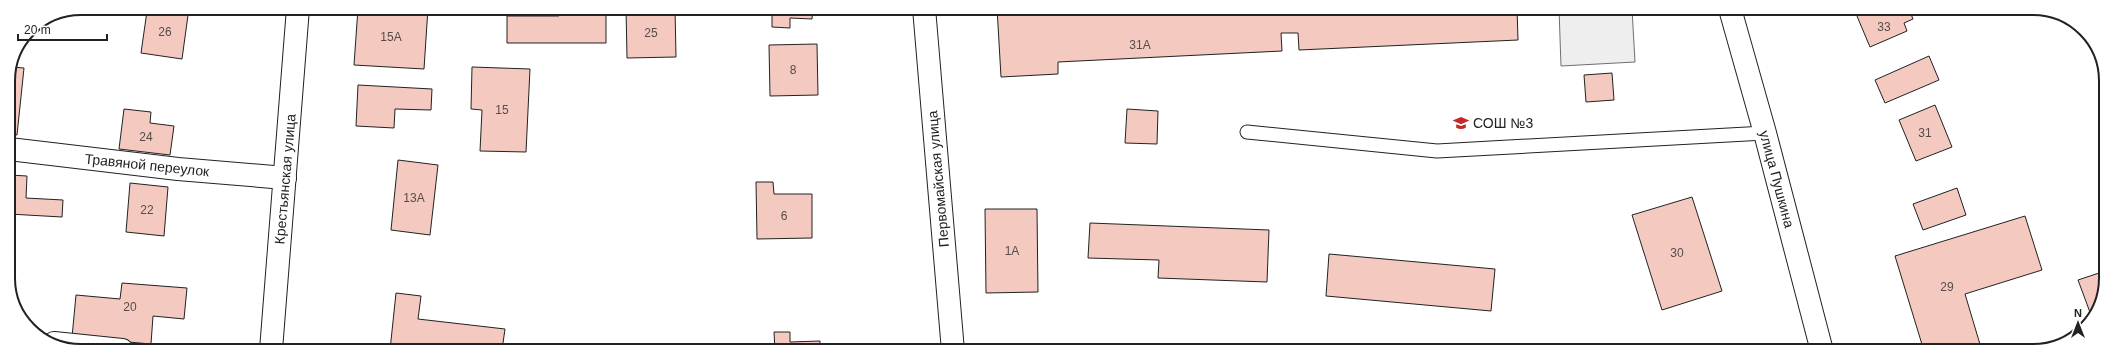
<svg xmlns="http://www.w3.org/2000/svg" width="2114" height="359" viewBox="0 0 2114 359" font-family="Helvetica,sans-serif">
	<rect width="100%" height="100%" fill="#fff"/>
	<path fill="#eee" stroke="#6f6f6f" d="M1559,9h73l3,53 -74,4z"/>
	<path fill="#f3c9c0" stroke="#222" d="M125,8h64l-7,51 -41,-6 6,-42z
		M358,8h70l-4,61 -70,-4z
		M559,8h47v35h-99v-27h52z
		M626,8h49l1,49 -49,1z
		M772,8h41l-1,11 -22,-1v10l-18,-1z
		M997,8h520l1,32 -219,10 -1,-17h-17l1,18 -224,11v12l-57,3z
		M1854,9h55l4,10 -9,4 3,8 -37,16z
		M817,44l1,51 -48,1 -1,-51z
		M1929,56l10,24 -54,23 -10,-23z
		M11,67l13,1 -7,67 -8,-1 -1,-53z
		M472,67l58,2 -4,83 -46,-1 2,-41 -11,-1z
		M1612,73l2,27 -28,2 -2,-27z
		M358,85l74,4 -1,21 -36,-1 -1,19 -38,-2z
		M1935,105l17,42 -36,14 -17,-41z
		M124,109l27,3 -1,11 24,3 -4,29 -51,-6z
		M1127,109l31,2 -1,33 -32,-1z
		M398,160l40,5 -8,70 -39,-5z
		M9,175l18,1 -1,22 37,2 -1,17 -53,-3z
		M756,182h17l1,12h38v44l-55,1z
		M130,183l38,4 -4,49 -38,-4z
		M1957,188l9,27 -43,15 -10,-26z
		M1692,197l30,94 -60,19 -30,-95z
		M985,209h52l1,83 -52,1z
		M2025,216l17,54 -77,24 17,57h-58l-29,-95z
		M1090,223l179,7 -2,52 -109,-4 1,-18 -71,-2z
		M1329,254l166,15 -4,42 -165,-15z
		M2105,271v17l-14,27 -13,-35z
		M122,283l65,5 -3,31 -31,-3 -2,28 -79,-7 4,-42 44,4z
		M396,293l25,3 -3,23 87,10 -3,21h-43l-41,-4 -1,4h-27z
		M774,332h16v10l30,-1v10h-45z"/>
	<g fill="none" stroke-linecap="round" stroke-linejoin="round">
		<g stroke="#222" stroke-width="15">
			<path id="lane" d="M1247,132l190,19 328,-18"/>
		</g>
		<g stroke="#222" stroke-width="24">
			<path id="street" d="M924,8l29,343
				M9,149l169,20 107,9
				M54,343l68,7"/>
		</g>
		<g stroke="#222" stroke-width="24">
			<path id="secondary" d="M1730,9l35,124 57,218
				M271,350l27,-342"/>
		</g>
		<use href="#lane" stroke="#fff" stroke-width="13"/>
		<use href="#street" stroke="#fff" stroke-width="22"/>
		<use href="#secondary" stroke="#fff" stroke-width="22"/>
	</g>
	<defs>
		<g id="school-bare" transform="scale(1.2)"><path d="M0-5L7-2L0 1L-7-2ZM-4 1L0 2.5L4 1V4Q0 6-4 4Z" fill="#c62828" stroke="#fff" stroke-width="2.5" paint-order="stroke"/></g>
	</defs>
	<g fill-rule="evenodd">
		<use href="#school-bare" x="1461" y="123"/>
	</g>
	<g text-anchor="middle" stroke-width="3" stroke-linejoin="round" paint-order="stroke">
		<g font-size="12" fill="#564c4a">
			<text x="1884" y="31">33</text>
			<text x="165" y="36">26</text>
			<text x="651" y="37">25</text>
			<text x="391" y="41">15А</text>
			<text x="1140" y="49">31А</text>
			<text x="793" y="74">8</text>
			<text x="502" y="114">15</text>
			<text x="1925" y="137">31</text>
			<text x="146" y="141">24</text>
			<text x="414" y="202">13А</text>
			<text x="147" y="214">22</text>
			<text x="784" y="220">6</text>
			<text x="1012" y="255">1А</text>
			<text x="1677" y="257">30</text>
			<text x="1947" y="291">29</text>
			<text x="130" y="311">20</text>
		</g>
		<g font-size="14" fill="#222" stroke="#fff" text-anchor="start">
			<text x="1473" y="128">СОШ №3</text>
		</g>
		<g font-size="14" fill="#222" stroke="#fff">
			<text transform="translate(147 165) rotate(6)" y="5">Травяной переулок</text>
			<text transform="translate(285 179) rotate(-85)" y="5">Крестьянская улица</text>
			<text transform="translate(938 179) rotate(-95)" y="5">Первомайская улица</text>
			<text transform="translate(1777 179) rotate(75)" y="5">улица Пушкина</text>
		</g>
	</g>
	<path d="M0 0H2114V359H0ZM81 15H2033A66 66 0 0 1 2099 81V278A66 66 0 0 1 2033 344H81A66 66 0 0 1 15 278V81A66 66 0 0 1 81 15Z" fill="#fff" fill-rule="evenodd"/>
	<path fill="none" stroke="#222" stroke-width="2" d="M81 15H2033A66 66 0 0 1 2099 81V278A66 66 0 0 1 2033 344H81A66 66 0 0 1 15 278V81A66 66 0 0 1 81 15Z"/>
	<g transform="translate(2078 323)" stroke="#ffffff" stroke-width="3" paint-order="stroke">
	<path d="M0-3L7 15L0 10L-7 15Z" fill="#222222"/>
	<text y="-6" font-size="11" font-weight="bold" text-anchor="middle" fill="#222222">N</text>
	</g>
	<path d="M18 34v6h89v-6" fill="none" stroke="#222222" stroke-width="2"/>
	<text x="24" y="34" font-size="12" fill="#222222" stroke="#ffffff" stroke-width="3" paint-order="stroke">20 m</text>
</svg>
